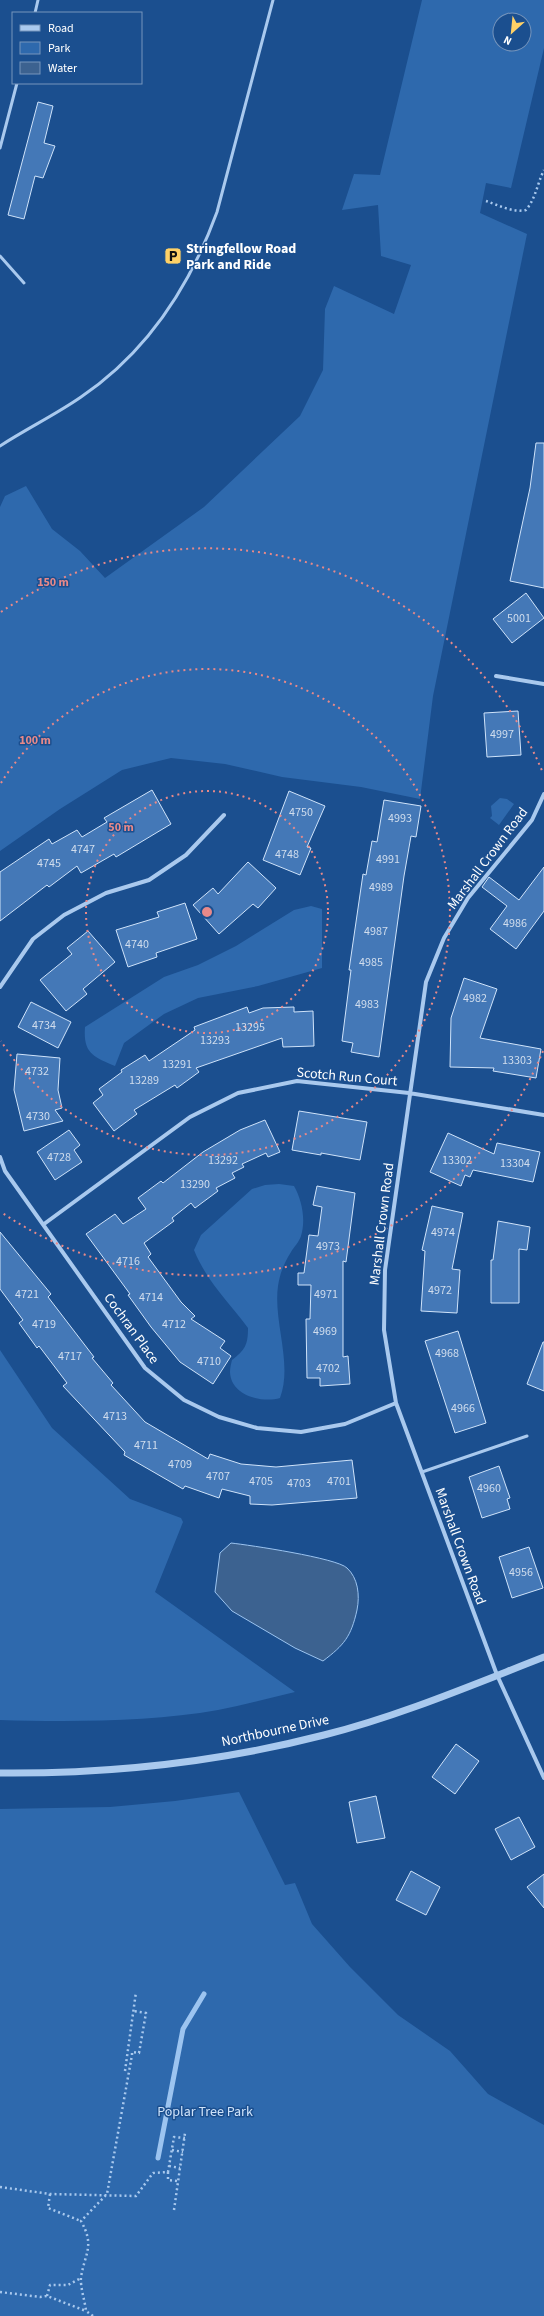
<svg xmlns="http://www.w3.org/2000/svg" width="544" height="2316" viewBox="0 0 544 2316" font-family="'Source Sans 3',sans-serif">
	<rect width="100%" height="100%" fill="#1b4f8f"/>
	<path fill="#2e69ad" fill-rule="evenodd" d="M422,0h122v48l-33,140 -25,-5 -6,30 47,21 -94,462 -13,103 -59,-12 -79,-10 -57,-13 -54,-6 -49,12 -62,39 -60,42v-344l5,-11 21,-10 26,43 28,22 25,27 99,-71 96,-91 23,-46 2,-61 9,-23 60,28 17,-49 -30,-9 -3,-51 -36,5 12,-36 26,1zM500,20h24v24h-24z
		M500,798l7,1 7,5 -15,21 -9,-7 2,-2 -1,-10z
		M311,906l11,3v59l-64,18 -60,12 -34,16 -40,29 -9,23c-22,-9 -32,-13 -30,-39l79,-50 34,-12 38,-19 58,-36z
		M279,1184l15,2c8,14 12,34 7,50 -2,6 -7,11 -10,16 -7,11 -11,21 -13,34 -5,36 15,77 2,112 -18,5 -49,-2 -50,-26 0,-4 1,-8 2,-12 13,-10 16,-15 16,-32 -20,-27 -41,-46 -54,-78l7,-15 51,-46 13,-4z
		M0,1350l52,78 78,71 51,19 2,4 -28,70 140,100c-26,6 -51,13 -77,18 -67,12 -150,12 -218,10z
		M239,1792l46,93 10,-2 17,41 38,43 48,48 52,36 38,43 56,31v191h-544v-507l110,-2 65,-6z"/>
	<path fill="#3c6290" stroke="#9cc4f0" d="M231,1543c18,2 106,15 116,25 11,10 13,27 10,42 -6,27 -13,35 -34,51l-28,-13 -63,-37 -17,-19 5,-39z"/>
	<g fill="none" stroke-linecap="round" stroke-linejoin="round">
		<path stroke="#9cc4f0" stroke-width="5" d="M158,2158l25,-129 21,-35"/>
	</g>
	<path fill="#4478b7" stroke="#cfe3fa" d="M38,102l15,4 -9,37 11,3 -12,32 -8,-2 -11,43 -16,-4z
		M536,443h8v145l-34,-7 20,-93z
		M526,593l18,25 -32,25 -19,-24z
		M518,711l3,44 -34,2 -3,-44z
		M152,790l19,34 -55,33 -2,-3 -33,19 -4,-7 -28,21 -2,-2 -47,36v-49l49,-33 3,5 25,-14 5,7 25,-15 -3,-4z
		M289,791l36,15 -18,41 4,1 -11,27 -37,-15z
		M384,800l37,6 -5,31 -5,-1 -7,40 -25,181 -28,-5 2,-9 -11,-2 9,-71h-2l14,-96 3,1 6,-34 5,1z
		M248,862l28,26 -18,20 -5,-4 -34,30 -26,-29 20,-17 5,6z
		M544,867v44l-28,38 -26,-20 17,-23 -25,-19 7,-10 30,23z
		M185,903l12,36 -41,14 1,4 -29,10 -12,-37 43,-13 -2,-5z
		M88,931l27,31 -32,27 4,5 -21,17 -26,-31 32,-26 -5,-6z
		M464,978l33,11 -17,49 61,11 -5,29 -43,-7 1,-3 -44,-1 1,-49z
		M31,1002l40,20 -13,26 -40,-21z
		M247,1007l2,6 14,-5 31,-1v5l19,-1 1,35 -31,1 -1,-9 -86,30 3,4 -22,16 -2,-3 -41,25 3,4 -23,17 -21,-28 10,-8 -4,-6 23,-17 -1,-2 24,-15 4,6 46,-31 -1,-3z
		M17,1054l43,4 -2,32 4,18 -7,2 8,11 -39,10 -10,-41z
		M299,1111l68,11 -7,38 -39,-7v2l-29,-5z
		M265,1120l15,32 -12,5 -2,-4 -24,11 2,3 -12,6 3,5 -19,10 2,3 -23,17 -4,-5 -19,15 2,3 -30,22 7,11 -3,3 33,45 14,14 -4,3 34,22 -5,7 11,8 -18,28 -33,-22 -29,-35 -23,-32 2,-1 -44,-60 29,-20 8,10 23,-15 -8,-11 23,-17 2,2 40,-31 37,-22z
		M69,1130l11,15 -6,5 8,12 -27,18 -18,-28z
		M448,1133l46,21 3,-11 43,9 -7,30 -60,-12 -3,7 -5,-2 -4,11 -31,-14z
		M317,1186l38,7 -9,69 -3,-1v96l5,-1 2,28 -30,2v-8h-13l-1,-59h4l1,-34h-13v-12h6l5,-38 9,1 4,-29 -9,-2z
		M432,1206l31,7 -11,56 8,1 -3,43 -36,-2 4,-60 -3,-1z
		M498,1221l32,6 -3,23 -8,-1v54h-28v-43h2z
		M0,1232l51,62 -3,3 46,60 -2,1 21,25 -2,2 34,37 63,37 2,-5 31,10 35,3 76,-7 5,38 -85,7 -22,-1v-8l-28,-7 -3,9 -34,-12 -2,3 -59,-34 1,-3 -62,-66 4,-3 -28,-37 -2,2 -18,-25 4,-3 -23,-31z
		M458,1331l28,92 -31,10 -30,-92z
		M543,1342h1v49l-17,-7z
		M499,1466l11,32 -3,1 3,10 -28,9 -13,-41z
		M529,1547l14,41 -31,10 -13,-41z
		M456,1744l23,17 -24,33 -23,-17z
		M376,1796l9,42 -28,5 -8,-41z
		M519,1817l16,30 -24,13 -16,-31z
		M411,1871l29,16 -14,28 -30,-15z
		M544,1874v34l-17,-21z"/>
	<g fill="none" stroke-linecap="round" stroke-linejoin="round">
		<path stroke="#a9c9ee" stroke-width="2.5" stroke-dasharray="2 3" stroke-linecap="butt" d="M486,201c12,4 27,12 40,9 10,-12 11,-26 18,-40
			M125,2071l11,-79
			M172,2150l11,2
			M169,2166l11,2
			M168,2172v8l10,1
			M0,2187l50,7 86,2 17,-23 15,-1 6,-35 11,1
			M50,2194l-2,14 33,13
			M174,2210l11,-77
			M0,2292l40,5 7,-1 39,15
			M47,2296l3,-11h18l13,-7
			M93,2316l-7,-5c-1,-10 -6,-24 -5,-34 4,-24 14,-31 0,-56l26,-27 25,-139v-3l7,1 7,-40 -13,-2"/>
		<path stroke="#a9c9ee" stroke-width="3" d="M35,13l3,-13
			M0,148l17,-65
			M0,256l24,27
			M0,446c26,-17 55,-31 81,-49 65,-44 109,-111 136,-185l56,-212
			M422,1472l105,-36"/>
		<path stroke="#a9c9ee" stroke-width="4" d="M496,676l48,8
			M544,794l-12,26 -64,78 -24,40 -18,44 -41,288 -1,60 12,73 101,272 47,103
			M0,987l33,-48 31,-24 42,-22 43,-13 37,-25 38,-40
			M0,1157l5,14 140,197 39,32 35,17 38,11 44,4 44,-8 51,-21
			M44,1224l146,-107 48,-24 59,-12 112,12 135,22"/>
		<path stroke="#a9c9ee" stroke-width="7" d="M0,1773c109,1 219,-11 324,-38 75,-19 148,-50 220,-78"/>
	</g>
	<g fill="none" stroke="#e88989" stroke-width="2" stroke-dasharray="2 4">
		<circle cx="207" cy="912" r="121"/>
		<path d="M1 783A243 243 0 1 1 1 1041"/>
		<path d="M543 1051A364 364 0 0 1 1 1212M1 612A364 364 0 0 1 543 773"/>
	</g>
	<defs>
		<g id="parking-square" transform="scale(0.9)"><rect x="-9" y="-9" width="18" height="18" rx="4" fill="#ffd166" stroke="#1b4f8f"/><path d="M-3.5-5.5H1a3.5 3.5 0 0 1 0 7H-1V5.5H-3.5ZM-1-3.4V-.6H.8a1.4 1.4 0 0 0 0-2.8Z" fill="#111"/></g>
	</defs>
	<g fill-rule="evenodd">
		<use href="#parking-square" x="173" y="256"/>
	</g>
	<g text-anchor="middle" stroke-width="3" stroke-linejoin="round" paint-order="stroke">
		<g font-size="12" fill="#d0dded">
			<text x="519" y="622">5001</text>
			<text x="502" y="738">4997</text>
			<text x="301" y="816">4750</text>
			<text x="400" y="822">4993</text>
			<text x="83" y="853">4747</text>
			<text x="287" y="858">4748</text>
			<text x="388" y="863">4991</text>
			<text x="49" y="867">4745</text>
			<text x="381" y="891">4989</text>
			<text x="515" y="927">4986</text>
			<text x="376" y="935">4987</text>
			<text x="137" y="948">4740</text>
			<text x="371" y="966">4985</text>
			<text x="475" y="1002">4982</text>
			<text x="367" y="1008">4983</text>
			<text x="44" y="1029">4734</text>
			<text x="250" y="1031">13295</text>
			<text x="215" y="1044">13293</text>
			<text x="517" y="1064">13303</text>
			<text x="177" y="1068">13291</text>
			<text x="37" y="1075">4732</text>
			<text x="144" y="1084">13289</text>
			<text x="38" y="1120">4730</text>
			<text x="59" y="1161">4728</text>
			<text x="223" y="1164">13292</text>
			<text x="457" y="1164">13302</text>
			<text x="515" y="1167">13304</text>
			<text x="195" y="1188">13290</text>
			<text x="443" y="1236">4974</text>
			<text x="328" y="1250">4973</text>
			<text x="128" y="1265">4716</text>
			<text x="440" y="1294">4972</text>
			<text x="27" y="1298">4721</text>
			<text x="326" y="1298">4971</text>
			<text x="151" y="1301">4714</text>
			<text x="44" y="1328">4719</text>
			<text x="174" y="1328">4712</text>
			<text x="325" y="1335">4969</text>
			<text x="447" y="1357">4968</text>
			<text x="70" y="1360">4717</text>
			<text x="209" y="1365">4710</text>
			<text x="328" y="1372">4702</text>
			<text x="463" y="1412">4966</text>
			<text x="115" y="1420">4713</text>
			<text x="146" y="1449">4711</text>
			<text x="180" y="1468">4709</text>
			<text x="218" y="1480">4707</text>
			<text x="261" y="1485">4705</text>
			<text x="339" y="1485">4701</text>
			<text x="299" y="1487">4703</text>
			<text x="489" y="1492">4960</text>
			<text x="521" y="1576">4956</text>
		</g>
		<g font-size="14" font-weight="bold" fill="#fff" stroke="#1b4f8f" text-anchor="start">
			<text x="186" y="253">Stringfellow Road<tspan x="186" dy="16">Park and Ride</tspan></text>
		</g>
		<g font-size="14" fill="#fff" stroke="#1b4f8f">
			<text transform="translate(487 858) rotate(-53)" y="5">Marshall Crown Road</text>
			<text transform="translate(347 1076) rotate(5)" y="5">Scotch Run Court</text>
			<text transform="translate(381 1224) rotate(-83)" y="5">Marshall Crown Road</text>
			<text transform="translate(132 1328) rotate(54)" y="5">Cochran Place</text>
			<text transform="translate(461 1546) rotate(70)" y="5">Marshall Crown Road</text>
			<text transform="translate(275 1730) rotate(-12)" y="5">Northbourne Drive</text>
		</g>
		<g font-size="14" fill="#cfe3fa" stroke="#1b4f8f">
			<text x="205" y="2116">Poplar Tree Park</text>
		</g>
	</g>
	<circle cx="207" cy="912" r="6" fill="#e88989" stroke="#1b4f8f" stroke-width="2"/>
	<g font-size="12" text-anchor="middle" font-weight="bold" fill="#e88989" stroke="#1b4f8f" stroke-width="3" stroke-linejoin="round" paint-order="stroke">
		<text x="53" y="586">150 m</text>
		<text x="35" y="744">100 m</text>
		<text x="121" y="831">50 m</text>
	</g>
	<rect x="12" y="12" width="130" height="72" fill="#1b4f8f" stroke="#7695bc"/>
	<rect x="20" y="25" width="20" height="6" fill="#a9c9ee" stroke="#7695bc"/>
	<text x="48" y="32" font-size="12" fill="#ffffff">Road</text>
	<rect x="20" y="42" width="20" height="12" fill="#2e69ad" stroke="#7695bc"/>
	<text x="48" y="52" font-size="12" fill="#ffffff">Park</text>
	<rect x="20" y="62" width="20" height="12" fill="#3c6290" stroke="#7695bc"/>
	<text x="48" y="72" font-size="12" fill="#ffffff">Water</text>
	<g transform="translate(512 32) rotate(207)"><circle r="19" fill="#1b4f8f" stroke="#7695bc"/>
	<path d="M0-3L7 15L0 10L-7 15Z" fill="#ffd166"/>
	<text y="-6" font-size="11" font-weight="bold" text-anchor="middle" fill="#ffffff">N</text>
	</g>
</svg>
